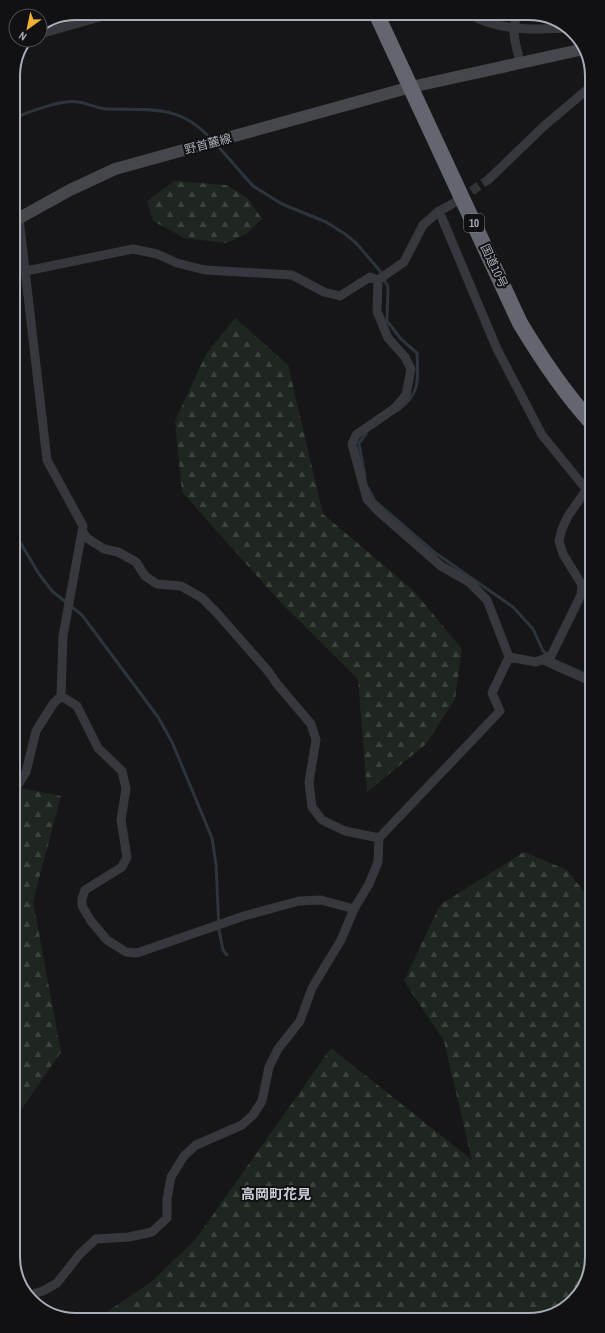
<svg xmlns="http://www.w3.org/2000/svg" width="605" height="1333" viewBox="0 0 605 1333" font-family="'Archivo Narrow','Noto Sans JP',sans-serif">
	<defs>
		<pattern id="forest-firs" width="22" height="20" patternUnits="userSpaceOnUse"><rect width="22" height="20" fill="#1e261f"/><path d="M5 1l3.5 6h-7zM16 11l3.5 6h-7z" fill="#3c433d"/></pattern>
	</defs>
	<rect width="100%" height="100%" fill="#161618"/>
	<path fill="url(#forest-firs)" d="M174,181l52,4 22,13 14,21 -16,15 -20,9 -42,-5 -31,-17 -6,-20z
		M235,318l53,47 35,149 90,76 49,59 -7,50 -29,45 -59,48 -9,-113 -76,-75 -100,-112 -7,-71 31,-67z
		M15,787l46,9 -28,105 28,151 -45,65z
		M524,852l43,18 24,31 1,356 -13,38 -30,22 -454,3 56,-38 44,-42 136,-192 141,112 -28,-119 -40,-60 36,-76z"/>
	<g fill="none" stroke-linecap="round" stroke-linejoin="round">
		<path stroke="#2c353c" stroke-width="3" d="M13,118c17,-6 48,-19 65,-16 10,1 19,7 29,7 42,1 73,-5 104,30
			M216,144l37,42 29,18 44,18 19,12 11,9 24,28 8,16 -1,34 14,18 16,14c1,26 4,41 -19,57
			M365,477l-6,-34 7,-9
			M368,488l7,13 59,51 79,55 20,22 10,22 11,9 36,16
			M14,532l25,42 13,17 30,24 76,102 14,25 40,96 4,26 3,66 4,20 4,5"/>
		<path stroke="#333438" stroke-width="9" stroke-dasharray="9 4.5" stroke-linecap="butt" d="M449,206l39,-26"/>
		<path stroke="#37383d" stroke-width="9" d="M466,13c8,3 16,8 24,10 25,8 53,6 78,5
			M40,34l74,-21
			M520,63c-3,-17 -12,-36 0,-50
			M488,180l56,-54 45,-38
			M439,211l58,138 45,86 48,59
			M26,271l107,-22 24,5 20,9 28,7 87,5 32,17 16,4 30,-19 8,3 26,-18 19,-37 16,-14 10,-5
			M378,280l-1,31 11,27 17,19 6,12 -5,26 -11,13 -39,27 -4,9 15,55 10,11 64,56 28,16 18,18 22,57
			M83,532l4,6 17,11 14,3 18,10 9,14 12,8 24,2 21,12 15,15 51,58 9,13 34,40 5,16 -7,42 3,25 10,13 23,11 34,7
			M509,657l27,5 15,-6 30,-61 1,-10 -19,-31 -4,-13 3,-12 6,-13 21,-30
			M543,660l47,21
			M61,696l16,10 21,42 24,23 4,18 -5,31 6,37 -5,10 -37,23 -3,9v7l9,15 16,19 19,12 11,1 107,-37 55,-15 22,-1 33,9
			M15,790l11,-18 10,-41 17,-27 8,-8 2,-60 20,-110 -36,-66 -28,-242
			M29,1295l14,-4 14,-8 22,-28 17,-16 33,-2 23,-5 15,-14v-18l4,-23 13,-21 12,-11 46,-20 11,-10 9,-14 7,-34 9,-18 22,-28 12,-33 29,-48 13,-31 15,-25 9,-22 1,-24 121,-127 -8,-18 17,-36"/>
		<path stroke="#45474d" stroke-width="12" d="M14,221l56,-31 45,-21 296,-82 173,-38"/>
		<path stroke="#63666e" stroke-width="16" d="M376,13l144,310c21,35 42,67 70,98"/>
	</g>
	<g text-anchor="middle" stroke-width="4" stroke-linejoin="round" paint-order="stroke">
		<rect fill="#111113" stroke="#7b7e86" stroke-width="1" x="464" y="214" width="20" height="18" rx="3"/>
		<g font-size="11" font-weight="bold" fill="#a8adb8">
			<text x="474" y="227">10</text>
		</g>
		<g font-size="12" fill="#a8adb8" stroke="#111113">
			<text transform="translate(208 144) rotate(-15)" y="4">野首麓線</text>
			<text transform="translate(494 266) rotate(65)" y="4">国道10号</text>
		</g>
		<g font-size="14" font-weight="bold" fill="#c9ccd4" stroke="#111113">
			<text x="276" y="1199">高岡町花見</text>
		</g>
	</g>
	<path d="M0 0H605V1333H0ZM76 20H529A56 56 0 0 1 585 76V1257A56 56 0 0 1 529 1313H76A56 56 0 0 1 20 1257V76A56 56 0 0 1 76 20Z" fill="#111113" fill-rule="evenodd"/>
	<path fill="none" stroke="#a8adb8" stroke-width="2" d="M76 20H529A56 56 0 0 1 585 76V1257A56 56 0 0 1 529 1313H76A56 56 0 0 1 20 1257V76A56 56 0 0 1 76 20Z"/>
	<g transform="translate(28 28) rotate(213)"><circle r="19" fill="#111113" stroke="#4d4f55"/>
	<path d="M0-3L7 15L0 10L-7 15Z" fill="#f2b134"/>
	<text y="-6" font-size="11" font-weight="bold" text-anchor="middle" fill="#a8adb8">N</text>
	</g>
</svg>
